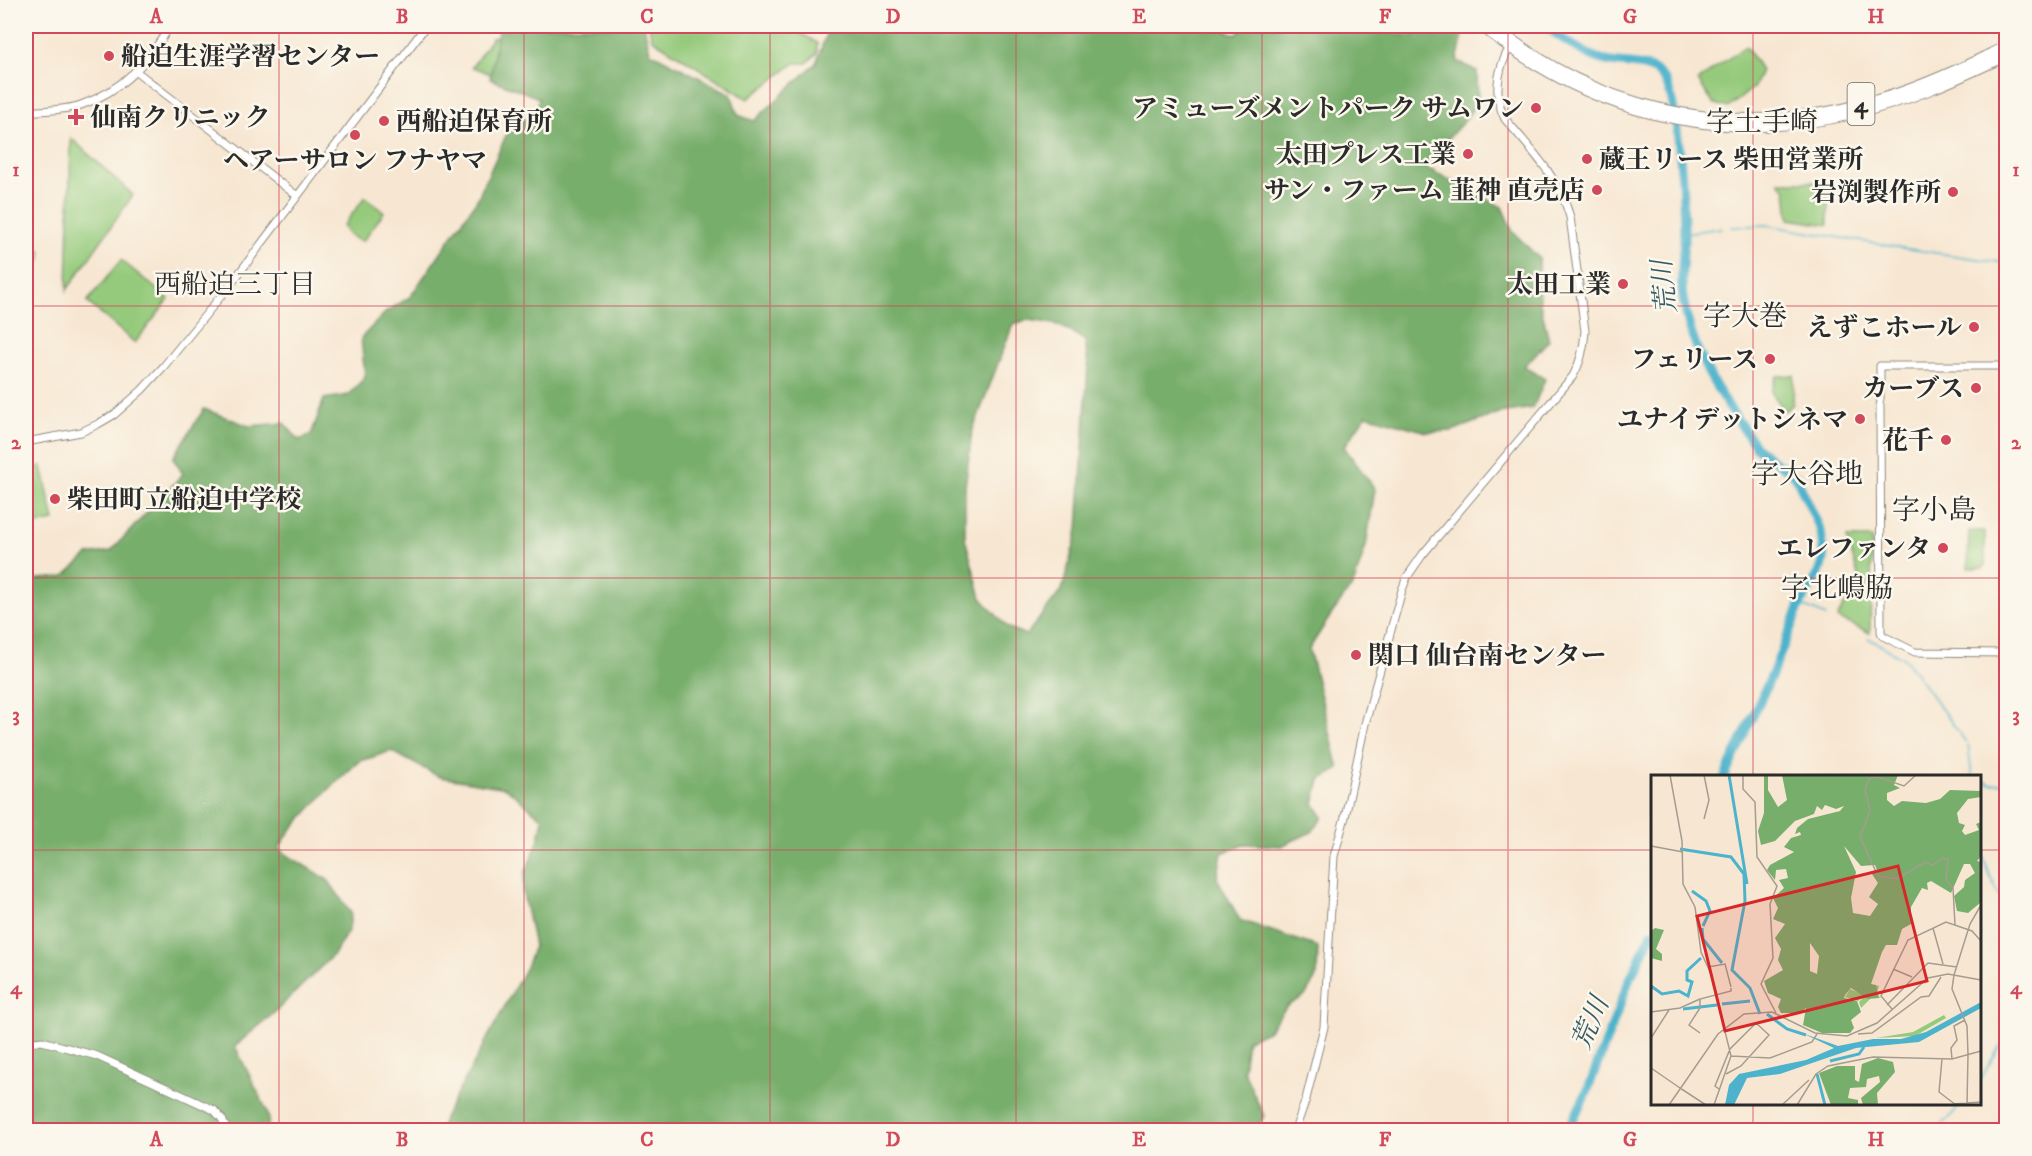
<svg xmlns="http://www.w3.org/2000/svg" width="2032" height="1156" viewBox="0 0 2032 1156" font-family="'IM FELL DW Pica','Noto Serif JP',serif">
	<rect width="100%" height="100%" fill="#fbf7ec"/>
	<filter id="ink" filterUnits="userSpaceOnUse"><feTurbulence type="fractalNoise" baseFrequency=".0167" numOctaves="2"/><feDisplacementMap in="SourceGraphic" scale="12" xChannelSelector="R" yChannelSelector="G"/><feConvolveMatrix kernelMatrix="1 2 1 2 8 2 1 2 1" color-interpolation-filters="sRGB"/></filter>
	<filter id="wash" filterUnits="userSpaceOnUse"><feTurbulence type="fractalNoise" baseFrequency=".008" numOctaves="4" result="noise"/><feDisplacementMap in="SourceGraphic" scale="24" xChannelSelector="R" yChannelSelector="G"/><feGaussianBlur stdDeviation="1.35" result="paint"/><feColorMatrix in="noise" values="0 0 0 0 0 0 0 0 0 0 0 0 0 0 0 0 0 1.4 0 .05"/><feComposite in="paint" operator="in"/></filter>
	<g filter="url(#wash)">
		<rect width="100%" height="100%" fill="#f7e7d2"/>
		<path fill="#95ca7c" stroke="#607a54" stroke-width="1.5" d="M649,26h140l28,17v10l-10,10h-12l-47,36 -96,-60z
			M502,36l8,45 -38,-14 20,-29z
			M1744,47l3,1 14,22 -7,17 -26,21 -15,-5 -15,-22z
			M71,138l62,57 -66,95z
			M1779,182h49v43l-39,-6 -3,-29z
			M365,197l19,15 -21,29c-7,0 -18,-9 -20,-15z
			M26,247h8l8,4 -2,10 -8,8 1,18 -7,4z
			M121,260l48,39 -34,44 -48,-41z
			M1794,375l-1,29 -8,7 -14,-19 6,-16z
			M42,466l12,55 -28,6v-57z
			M1969,531h14l2,2v33l-2,2h-15z
			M1847,538h25l-2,95 -33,-15 22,-39z"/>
		<path fill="#78ae6c" stroke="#526c4c" stroke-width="1.5" fill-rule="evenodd" d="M499,26h145l6,26 81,42 7,21 16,6 62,-58 11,-31 -13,-6h401l21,9 10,-9h130l3,6 36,4 6,-10h28l14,9 -6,26 20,10 1,30 -14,20 -41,45 79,41 11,25 26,26 1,46 9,36 -25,26 21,13 -12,29 -34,5 -47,18 -25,1 -61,-17 -22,32 31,42 -9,57 -12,37 -25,35 -20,31 30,120 -19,11 -6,24 9,13 -11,15 -31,14 -37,-2 -22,9 -5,25 23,42 78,27 -1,28 -12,21 -18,10 -19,25 -21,9 -4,30 21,46 -8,14h-816l5,-14 81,-149 8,-21 -11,-53 2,-20 13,-31 5,-23 -37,-31 -66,-11 -49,-26 -33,11 -35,33 -33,36 -11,17 8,7 41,25 23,33 -2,16 -14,24 -62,61 -38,32 31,63 3,10 -2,11h-241v-550l37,-3 25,-22 23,-4 72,-77 -10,-16 31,-49 45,17 35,-3 15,17 12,-5 13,-36 25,-4 16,-18 -4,-39 25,-26 24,-15 67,-97 36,-80 19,-1 7,-21 -49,-19zM1028,320c28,3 34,5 57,21l3,24 -10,165 -16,60 -36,45 -19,-8 -26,-29 -16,-60v-51l7,-55 41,-108z"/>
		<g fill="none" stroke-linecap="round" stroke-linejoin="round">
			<path stroke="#4db3cc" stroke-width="1.5" d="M1732,227l34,-2 129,22 111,16
				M1684,233l37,-5
				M1800,605l26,11
				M1868,638l35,20 5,5 60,82 4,31
				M1980,779l11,5 15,-1
				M1980,844c5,22 13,42 26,61
				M1980,1080l20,-34
				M1934,1130l11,-8 17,-18"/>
			<path stroke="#4db3cc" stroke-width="9" d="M1546,26c13,11 37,27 53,33 20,8 50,0 64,19 17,21 21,130 21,161 -1,19 -4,39 -1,59 10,62 39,99 73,149 12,12 28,18 40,30l25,54 3,28 -5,14 -19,32 -29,72 -46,99
				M1568,1130l19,-38 42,-111 23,-48"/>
		</g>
	</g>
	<g filter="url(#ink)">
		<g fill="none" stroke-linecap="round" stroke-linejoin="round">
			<g stroke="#91897e" stroke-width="9">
				<path id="tertiary" d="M137,72l159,123
					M26,112c17,-2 38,-1 55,-7 41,-14 68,-44 89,-79
					M1880,399v-33h126
					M1880,405l1,227 2,4 32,16 91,1
					M26,442l55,-10 17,-8 17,-10 27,-24 22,-24 70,-86 192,-254
					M26,1043l16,-2 55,15 117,54 8,9 5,11
					M1295,1130l11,-31 18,-72 10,-171 11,-39 20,-93 37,-134 5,-13 16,-23 150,-178c8,-14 11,-28 12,-45l-15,-114c-11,-39 -39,-68 -65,-98 -13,-26 -7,-52 7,-76"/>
			</g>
			<g stroke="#91897e" stroke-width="11">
				<path id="trunk" d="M1481,26c107,87 233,120 369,89 55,-12 106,-35 156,-59
					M1494,26c116,93 254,115 395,70 41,-13 79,-31 117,-50"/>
			</g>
			<use href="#tertiary" stroke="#fff" stroke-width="7"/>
			<use href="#trunk" stroke="#fff" stroke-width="9"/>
		</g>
	</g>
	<path fill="none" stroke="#d1495b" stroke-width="1.5" stroke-opacity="0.55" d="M279,26v1104M524,26v1104M770,26v1104M1016,26v1104M1262,26v1104M1508,26v1104M1753,26v750M26,306h1980M26,578h1980M26,850h1626M1980,850h26M1753,1104v26"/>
	<g fill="#d1495b" stroke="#fbf7ec" stroke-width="2">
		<circle cx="109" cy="56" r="6"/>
		<circle cx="1536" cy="108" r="6"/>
		<path d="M73 108h6v6h6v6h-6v6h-6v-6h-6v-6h6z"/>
		<circle cx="384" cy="121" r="6"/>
		<circle cx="355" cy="135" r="6"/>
		<circle cx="1468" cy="154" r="6"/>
		<circle cx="1587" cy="159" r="6"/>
		<circle cx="1597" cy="190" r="6"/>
		<circle cx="1953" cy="192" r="6"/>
		<circle cx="1623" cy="284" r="6"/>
		<circle cx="1974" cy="327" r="6"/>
		<circle cx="1770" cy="359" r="6"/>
		<circle cx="1976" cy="388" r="6"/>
		<circle cx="1860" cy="419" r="6"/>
		<circle cx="1946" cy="440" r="6"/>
		<circle cx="55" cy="499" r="6"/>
		<circle cx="1943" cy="548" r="6"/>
		<circle cx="1356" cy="655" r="6"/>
	</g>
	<g text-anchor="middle" stroke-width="5" stroke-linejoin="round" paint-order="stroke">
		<rect fill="#fbf7ec" stroke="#696865" stroke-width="1.5" x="1847.5" y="83" width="27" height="42" rx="4.5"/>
		<g font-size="24" font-weight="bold" fill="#2b2b2b">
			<text x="1861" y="112">4</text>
		</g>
		<g font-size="26" font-weight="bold" fill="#2b2b2b" stroke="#fbf7ec" text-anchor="end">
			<text x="121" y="65" text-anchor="start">船迫生涯学習センター</text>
			<text x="1524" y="117">アミューズメントパーク サムワン</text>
			<text x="90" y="126" text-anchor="start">仙南クリニック</text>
			<text x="396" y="130" text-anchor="start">西船迫保育所</text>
			<text x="1456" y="163">太田プレス工業</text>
			<text x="1599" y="168" text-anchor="start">蔵王リース 柴田営業所</text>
			<text x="355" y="169" text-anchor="middle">ヘアーサロン フナヤマ</text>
			<text x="1585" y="199">サン・ファーム 韮神 直売店</text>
			<text x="1941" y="201">岩渕製作所</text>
			<text x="1611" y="293">太田工業</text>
			<text x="1962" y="336">えずこホール</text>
			<text x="1758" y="368">フェリース</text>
			<text x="1964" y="397">カーブス</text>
			<text x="1848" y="428">ユナイデットシネマ</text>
			<text x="1934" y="449">花千</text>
			<text x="67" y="508" text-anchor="start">柴田町立船迫中学校</text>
			<text x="1931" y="557">エレファンタ</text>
			<text x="1368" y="664" text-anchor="start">関口 仙台南センター</text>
		</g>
		<g font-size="27" fill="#2b2b2b" stroke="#fbf7ec">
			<text x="235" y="293">西船迫三丁目</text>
		</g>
		<g font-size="27" font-style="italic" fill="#375b63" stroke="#fbf7ec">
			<text transform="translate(1664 287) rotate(-96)" y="9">荒川</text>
			<text transform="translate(1590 1023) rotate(-67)" y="9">荒川</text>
		</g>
		<g font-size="28" fill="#2b2b2b" stroke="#fbf7ec">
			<text x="1762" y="131">字土手崎</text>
			<text x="1745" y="325">字大巻</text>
			<text x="1807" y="483">字大谷地</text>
			<text x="1934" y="519">字小島</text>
			<text x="1837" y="597">字北嶋脇</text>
		</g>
	</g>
	<g transform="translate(1651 775)">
		<rect width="330" height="330" fill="#f7e7d2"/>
		<path d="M223,210l5,1 -3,8 5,4 -9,-1 -11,11 -2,-6 6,-6 -7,5 -13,-4 5,-8 12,5 11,-2zM293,240l2,3 -31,18 -39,2 37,-6z" fill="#95ca7c"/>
		<path d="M113,0h4v15l10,17 9,-7 -5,-25h116l-4,10 6,3 -13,5v7l7,6 8,-5 24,2 14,-4 10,-9 31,1v6l-13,2 -11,14 2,10 6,2 -3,6 3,4 14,-5 -3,-6 5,-2v34l-4,5 4,1 -1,41 -12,10 -11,-2 -3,-15 10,-9 1,-7 10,-7 -5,-9h-6l-13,29 -20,-12 -4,2 1,7 -6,-2 -11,19v17l-9,5 -5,16h-11l-4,7 -11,32 5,1 3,13 -11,1 -17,-11 -6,7 -1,3 13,3 4,11 -10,8 3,8 -4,5h-28l-19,-8 3,-17 -6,5h-19l-3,-6 3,-8 -13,-6 -4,-12 19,-11 -5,-10 3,-11 -6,-11 10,-14 -12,-5 5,-11 -5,-10 11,-10 -5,-8 9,-2 -2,-9 -10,1 -1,10 -8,-10 3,-5 24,-13 -10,-5 7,-9 10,-3 -1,-3 -5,2 2,-6 11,-9 32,-8 4,-5 -8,3 -11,-4 -3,5 -5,-4 -3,8 -19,7 -20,20 -14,4 -3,-14 6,-18zM193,71l17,20 14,-1 2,5 -5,4 6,9 -9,14 9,7 -8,12 -17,-3 -2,-15 5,-26zM159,168l9,13 -2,18 -7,-3zM4,153l9,2 -8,19 6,5v7l-11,-3v-27zM227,283l15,4 2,10 -18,21 1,12h-15l-2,-7 19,-16 -1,-6 -12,3 -1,8 -16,1 -2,10 10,2v5h-27l-12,-32 18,-7h18v14l4,2 3,-18z" fill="#78ae6c" fill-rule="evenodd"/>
		<path d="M330,227v6l-62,34 -63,6 -76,26 -33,4 -13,27h-9l4,-20 10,-11 67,-14 28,-12 -32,-15 36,13 35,-7h28l25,-7z" fill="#4db3cc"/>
		<path fill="none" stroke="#4db3cc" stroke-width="3" d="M78,0l18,109M29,74l51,8 13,17 1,27 -13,69 18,18 10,26M41,116l14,10 4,10 -7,15M51,153l1,11 19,24M0,211l11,8 17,-3 9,5 4,-14 -5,-2v-9l14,-13M71,229l28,-3M32,234l34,-4M116,239l20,15 19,6M179,286l29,-7 5,-7M166,299l8,31"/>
		<path fill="none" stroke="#a59c8f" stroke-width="1.5" d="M19,0l12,66 1,43 12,23 6,45 10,22 20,82 -17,49M92,0v14l12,13 2,55 20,29 -7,18 3,54 -12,26 15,29M265,0l-12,11 -26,-9 -9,2 -4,10 5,22 -10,26 18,39 19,3 28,-17 8,3 10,-7 5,2 -2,20 7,8 2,37M53,44l5,-19 -5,-25M0,71l32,6M282,153l10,36M57,192l17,-3 6,23M242,194l19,8M303,200l16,-51 11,-19M303,200l-2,14 15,37 1,29M236,230l41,-42 29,4M241,234l-11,-13 27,-56 38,-18 26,9 9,10M0,237l29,-4 20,-9M49,258l-11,-8 11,-17v-9l31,-8v-3M207,259l14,-1 49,-36 8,-1 12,-19M0,263l18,-28M80,281l39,2 42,-16 5,-8M291,284l-3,33 17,13M301,284l-1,-11 6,-8 -3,-14 11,-6M0,293l29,20M29,313l26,17M68,314l-4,-3 15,-37 26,-26 13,12 -28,31 -15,8M302,329l28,-2M18,330l49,-71 26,-20 28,-2 43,21 32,3 30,-13 51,-45 20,-4 33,6M131,330l27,-25M146,330l19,-31 12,-8 45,-9 79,2 29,-8M316,330l1,-50"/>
		<path fill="#d62828" fill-opacity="0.15" stroke="#d62828" stroke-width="3" d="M247,91l29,115 -202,50 -28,-115z"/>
		<rect width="330" height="330" fill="none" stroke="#2b2b2b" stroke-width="3"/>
	</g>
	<rect width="2032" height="1156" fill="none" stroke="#fbf7ec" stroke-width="66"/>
	<rect x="33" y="33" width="1966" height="1090" fill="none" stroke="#d1495b" stroke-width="2"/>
	<g font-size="20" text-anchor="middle" font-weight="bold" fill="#d1495b">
		<text x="156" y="23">A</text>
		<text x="402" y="23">B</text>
		<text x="647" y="23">C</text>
		<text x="893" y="23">D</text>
		<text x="1139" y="23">E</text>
		<text x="1385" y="23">F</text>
		<text x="1630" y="23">G</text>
		<text x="1876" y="23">H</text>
		<text x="16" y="176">1</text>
		<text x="2016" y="176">1</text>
		<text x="16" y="449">2</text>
		<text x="2016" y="449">2</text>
		<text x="16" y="721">3</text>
		<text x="2016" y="721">3</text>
		<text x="16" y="994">4</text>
		<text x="2016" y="994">4</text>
		<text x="156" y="1146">A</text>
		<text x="402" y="1146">B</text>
		<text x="647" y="1146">C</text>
		<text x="893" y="1146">D</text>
		<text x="1139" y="1146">E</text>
		<text x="1385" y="1146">F</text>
		<text x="1630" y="1146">G</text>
		<text x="1876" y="1146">H</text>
	</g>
</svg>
